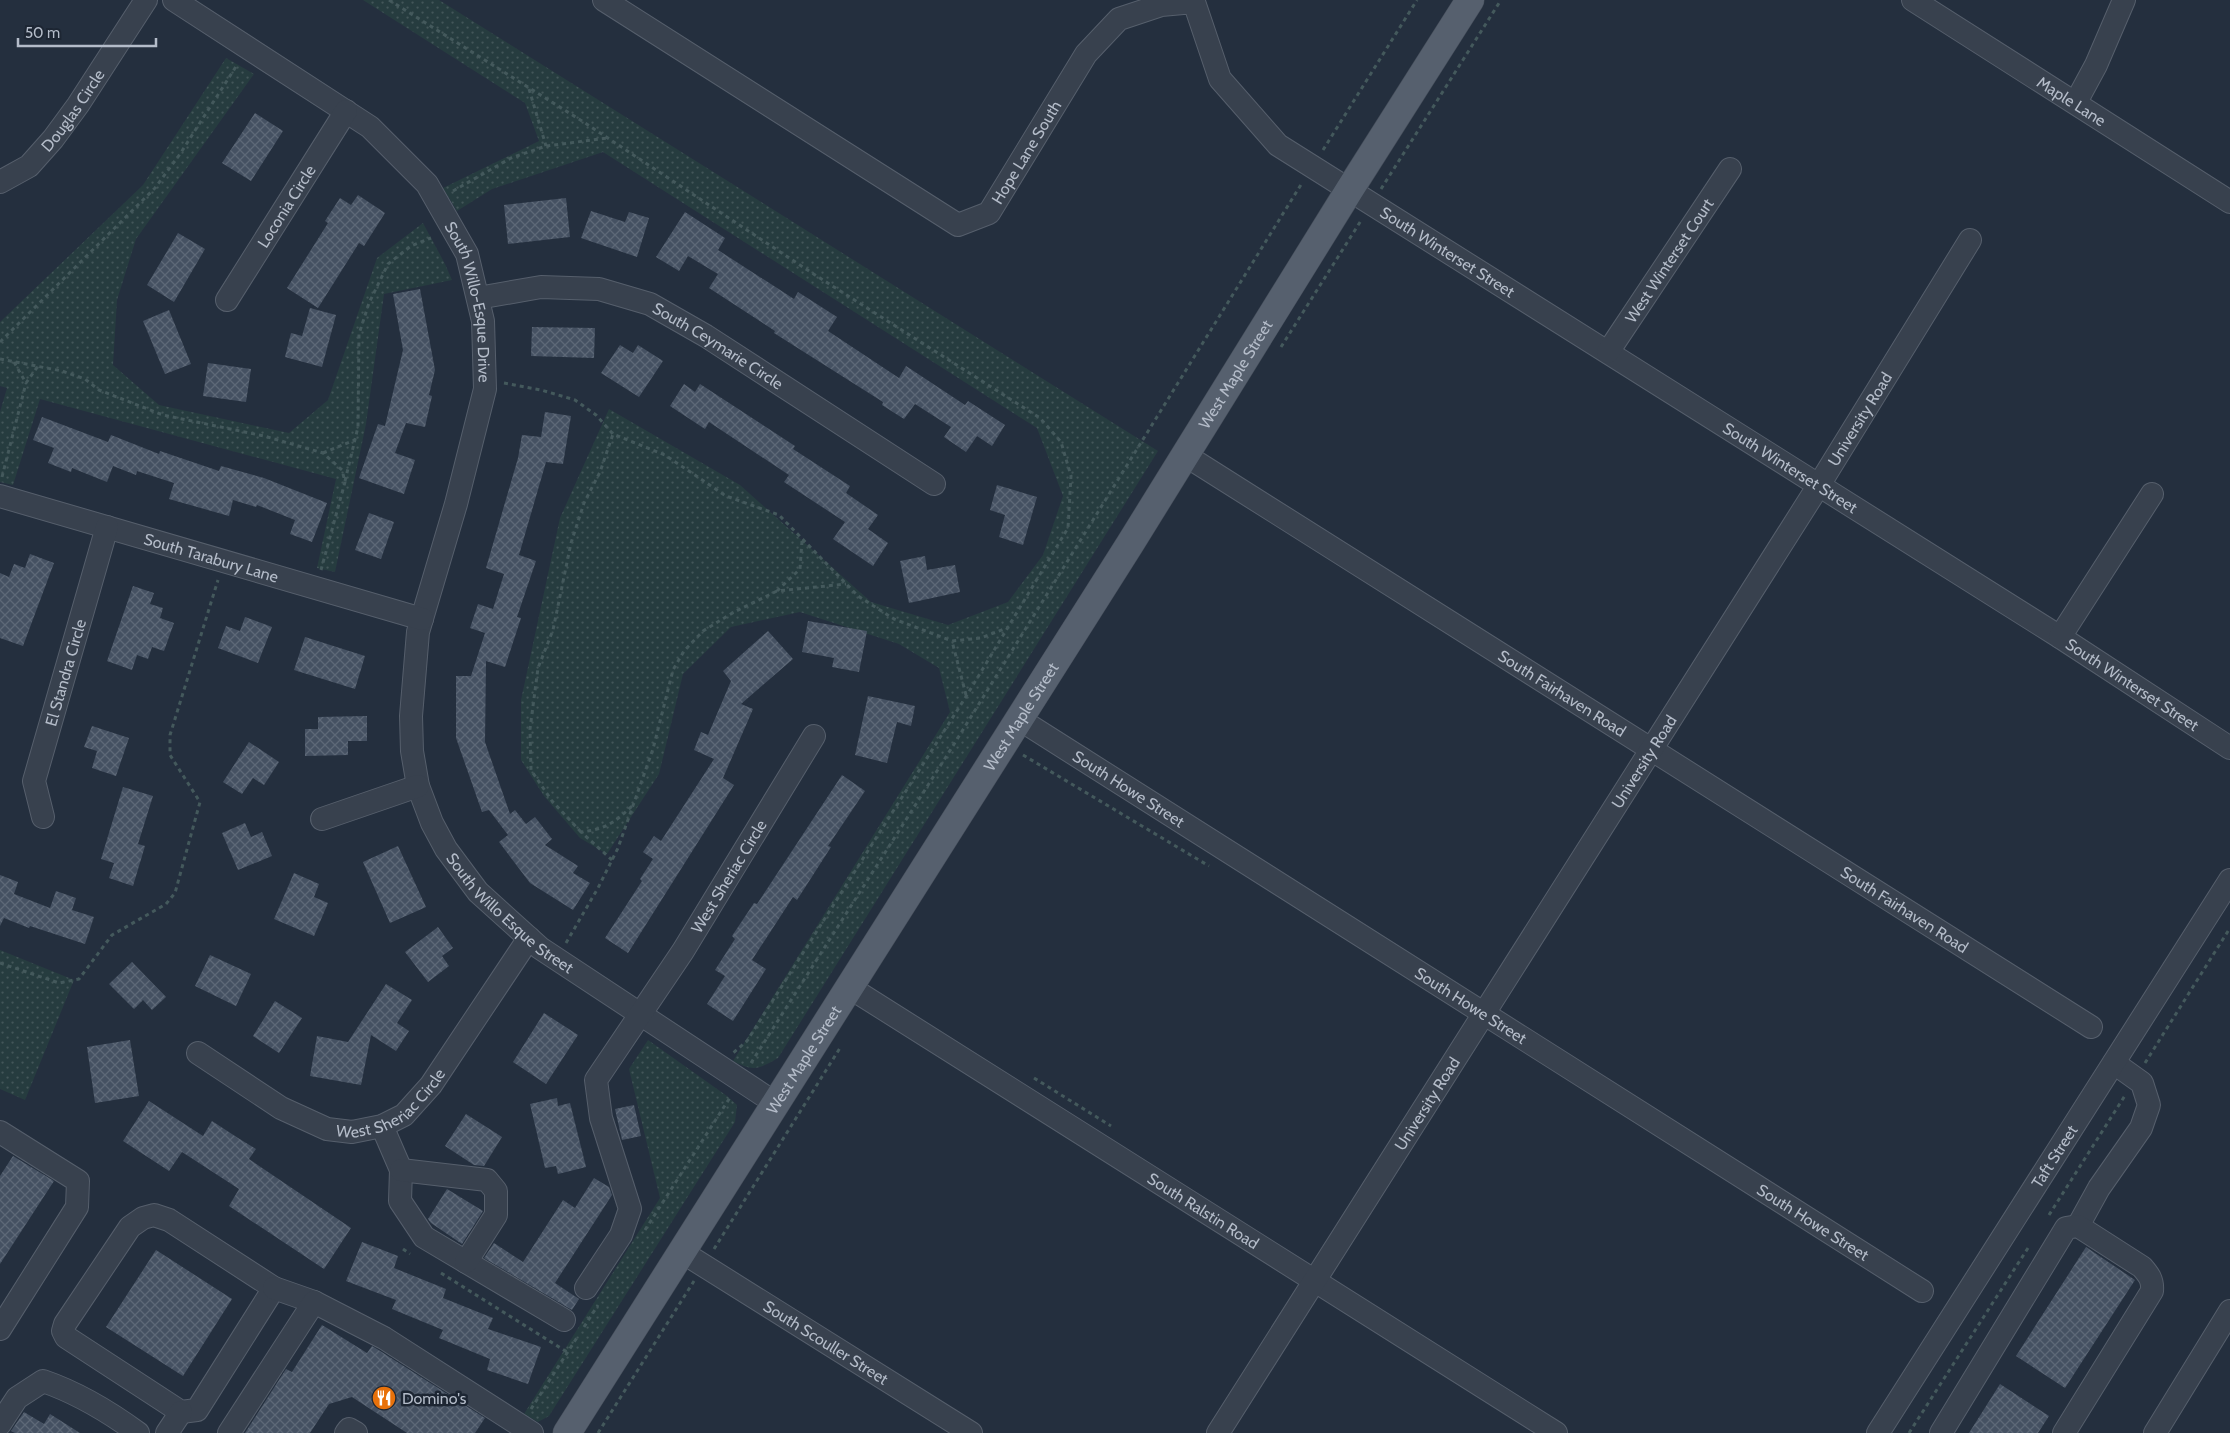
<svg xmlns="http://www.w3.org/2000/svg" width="2230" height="1433" viewBox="0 0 2230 1433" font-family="Cabin,sans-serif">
	<defs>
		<pattern id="grass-dots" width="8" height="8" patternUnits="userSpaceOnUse" patternTransform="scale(1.25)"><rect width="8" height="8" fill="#263c3f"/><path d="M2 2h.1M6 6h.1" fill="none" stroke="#435659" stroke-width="1.8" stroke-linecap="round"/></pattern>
		<pattern id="building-cross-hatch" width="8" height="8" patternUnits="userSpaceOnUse" patternTransform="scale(1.25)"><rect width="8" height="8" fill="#455162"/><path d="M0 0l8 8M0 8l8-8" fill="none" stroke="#5d6877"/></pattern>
	</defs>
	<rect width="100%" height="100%" fill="#242f3e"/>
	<path fill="url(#grass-dots)" d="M363,0h76l719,451 -380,607c-19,11 -24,14 -45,3l217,-349 -11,-44 -40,-24 -99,-32 -69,15 -48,47 -24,100 -52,80 -27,-16 -36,-42 -23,-36v-60l39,-182 49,-109 131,76 131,117 77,23 60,-23 35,-47 20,-59 -26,-68 -434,-276 -111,37 -35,22 -14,-23 96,-47 -14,-38z
		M226,58l28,16 -118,165 -19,61 -4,65 46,40 130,28 39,-33 49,-142 46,-35 22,41 7,16 -68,14 -18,130 -31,148 -18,-4 19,-89 -296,-80 -27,86 -13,-3v-70l7,-24 -7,-2v-64l143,-137z
		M0,950l74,30 -49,120 -25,-11z
		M648,1040l79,56 10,9 -2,17 -186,294 -11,6 -14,-8 136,-216 -31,-129z"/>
	<path fill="url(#building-cross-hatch)" d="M255,113l28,18 -32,50 -29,-18z
		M358,195l27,18 -21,33 -5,-3 -41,65 -31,-20 41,-65 -3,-2 15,-23 11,7z
		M566,198l4,39 -62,7 -4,-39z
		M591,211l34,11 4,-10 20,6 -12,39 -56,-19z
		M685,212l40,26 -7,12 76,49 4,-7 39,25 -9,14 71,47 7,-12 59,39 3,-4 37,24 -13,21 -15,-10 -11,16 -22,-15 7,-10 -36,-23 -11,15 -22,-14 1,-3 -109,-69 1,-2 -66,-43 9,-14 -30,-18 -9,15 -23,-14z
		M178,233l27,16 -31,53 -27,-17z
		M420,289l15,81 -6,25 3,1 -7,31 -19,-4 -11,30 20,7 -11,34 -45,-16 19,-54 7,2 18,-76 -10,-56z
		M310,308l26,7 -14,52 -37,-10 6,-24 11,3z
		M169,310l22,54 -26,10 -22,-53z
		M532,327l63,1 -1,30 -63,-2z
		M620,345l13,8 5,-8 25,16 -24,36 -38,-24z
		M208,363l43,6 -5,33 -43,-6z
		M684,384l11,8 5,-8 95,62 -2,3 57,37 -4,7 32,22 -10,14 20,14 -15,23 -40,-27 12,-17 -61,-40 5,-7 -80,-53 -4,7 -35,-23z
		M545,412l26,4 -8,48 -17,-2 -27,93 17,6 -19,56 4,1 -16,49 -19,-6 -1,81 25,72 5,-4 11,14 9,-7 17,22 -7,6 33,21 -5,7 17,10 -17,27 -43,-27 -31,-41 9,-7 -19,-25 -7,2 -26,-74v-62h15l14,-43 -15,-5 8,-24 15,5 11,-35 -18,-6 32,-110 4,-23 19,2z
		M42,417l66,25 3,-7 48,19 1,-3 59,20 2,-5 43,12 63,25 -15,39 -22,-8 5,-14 -38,-15 -1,2 -23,-7 -4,16 -60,-17 5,-16 -37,-12 -1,4 -23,-9 -6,16 -35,-14 -1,4 -23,-9 6,-15 -21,-8z
		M997,485l40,12 -14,48 -24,-8 6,-22 -15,-5z
		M369,513l25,9 -13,37 -26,-9z
		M30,554l24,9 -31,83 -23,-8v-65l9,4 5,-13 11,4z
		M925,556l2,14 28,-5 5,27 -51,11 -9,-42z
		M133,586l21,7 -4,11 13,4 -3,10 14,5 -10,28 -12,-4 -4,12 -11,-4 -5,15 -25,-9z
		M245,617l27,10 -14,36 -40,-15 8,-22 14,5z
		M808,621l59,10 -8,41 -27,-5 2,-9 -32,-6z
		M768,631l25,28 -52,45 12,5 -30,69 11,7 -106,168 -23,-15 37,-57 -2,-2 13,-20 -10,-7 11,-16 7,5 53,-82 -20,-9 7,-18 7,3 23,-54 -8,-10z
		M305,637l60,19 -10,33 -61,-19z
		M868,696l47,10 -4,20 -14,-4 -10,41 -32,-8z
		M367,716v25h-19v14l-43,1v-27h13v-12z
		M92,726l37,12 -13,38 -24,-8 5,-17 -13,-4z
		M249,742l30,20 -15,23 -11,-7 -11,16 -19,-12z
		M842,775l23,16 -37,55 3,1 -34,53 -4,-3 -41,63 14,9 -33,52 -26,-17 18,-28 -10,-6 20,-31 -3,-3 22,-33 3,1z
		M123,787l30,9 -15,48 7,2 -12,40 -24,-8 5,-15 -13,-4z
		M245,823l6,14 11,-5 10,24 -34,14 -16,-37z
		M398,846l28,61 -36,16 -27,-61z
		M294,873l25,11 -5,13 14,6 -14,33 -40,-17z
		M0,875l18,7 -4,12 36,14 6,-17 20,7 -4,12 22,7 -9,27 -55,-18 -1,2 -25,-10 -4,8z
		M438,927l15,21 -11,8 7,10 -21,16 -23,-30z
		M210,955l41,19 -15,32 -41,-20z
		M132,962l34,35 -14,13 -9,-10 -9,9 -25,-25z
		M386,984l26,16 -15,23 12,8 -13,20 -25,-16 -10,50 -51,-9 7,-40 31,6z
		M275,1001l27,17 -23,35 -26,-17z
		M544,1013l34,22 -32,49 -33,-22z
		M130,1040l9,56 -44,7 -8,-56z
		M557,1098l1,8 12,-3 16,64 -28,7 -2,-8 -11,2 -15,-64z
		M149,1101l54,35 9,-15 26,17 18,11 -7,10 102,69 -27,41 -95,-63 10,-17 -57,-37 -13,19 -46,-30z
		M634,1105l7,31 -19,4 -7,-31z
		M466,1114l36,23 -18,29 -10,-1 -29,-19z
		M13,1156l41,25 -54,83v-88z
		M594,1178l15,9 3,8 -57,88 24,16 -7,11 -88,-52 10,-15 29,19 40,-62 12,8z
		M447,1189l36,22 -21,33 -31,-21 -3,-4z
		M362,1242l36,14 -4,12 52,21 -3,9 50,20 -5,11 53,18 -13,37 -41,-14 3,-11 -51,-21 4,-8 -51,-21 4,-9 -50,-19z
		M2086,1247l49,33 -70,108 -49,-32z
		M156,1250l76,49 -49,77 -77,-49z
		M322,1325l45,28 5,-7 5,3 108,69 -10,15h-68l-55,-36 -23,7 -19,29h-65l41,-64 6,3z
		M2000,1384l49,32 -11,17h-69z
		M24,1412l20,12 6,-10 30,19h-65l-4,-2z"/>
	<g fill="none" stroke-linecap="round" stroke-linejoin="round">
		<g stroke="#565f6c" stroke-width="24">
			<g id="minor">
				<path id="s1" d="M174,0l196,127 57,57 40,70 16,67 2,68 -29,115 -38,128 -7,84 1,35 6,35 14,37 14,26 32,43 62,56 235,155"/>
				<path id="s2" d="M604,0l354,225 31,-12 97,-159 33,-35 42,-14 33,-3 26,77 58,66 782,492 170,111"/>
				<path id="s3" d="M1913,0l317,202"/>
				<path d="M2076,102l20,-37 28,-65"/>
				<path id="s4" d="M0,182l29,-16 24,-27 25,-34 68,-105"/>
				<path id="s5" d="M478,298l63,-11 58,2 51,15 56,32 228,148"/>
				<path id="s6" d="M227,300l119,-189"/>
				<path id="s7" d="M1608,352l122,-183"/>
				<path id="s8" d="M1185,455l906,572"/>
				<path id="s9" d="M0,496l422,123"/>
				<path d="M2060,637l92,-143"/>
				<path id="s10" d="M1019,719l903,572"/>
				<path id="s11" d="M43,817l-9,-36 73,-254"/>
				<path d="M322,819l96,-33"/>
				<path id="s12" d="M849,987l707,446"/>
				<path id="s13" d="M198,1053l83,55 46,21 25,3 30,-6 22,-11 27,-30 98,-147"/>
				<path d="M382,1126l19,44 -1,31 24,36 140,83"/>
				<path d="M0,1132l78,49 -1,26 -77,122"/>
				<path d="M401,1170l86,10 9,11v24l-30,47"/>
				<path d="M154,1215l15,5 105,68 -77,122 -16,2 -115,-75 -3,-6 2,-7 65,-97 13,-9z"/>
				<path d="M2078,1226l21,-38 42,-60 8,-23 -7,-22 -28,-20"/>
				<path id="s14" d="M682,1252l289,181"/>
				<path d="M274,1288l40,14"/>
				<path id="s15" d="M586,1288l35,-53 9,-26 -29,-91 -5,-38 87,-129 131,-215"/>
				<path d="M0,1424l17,-26 26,-17c35,12 65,30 95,52"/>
				<path d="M167,1433l14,-21"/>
				<path d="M229,1433l85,-131 70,36 148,95"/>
				<path d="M346,1433l3,-4 7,4"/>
				<path id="s16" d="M1218,1433l601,-948 151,-245"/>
				<path id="s17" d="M1878,1433l352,-553"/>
				<path d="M1941,1433l125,-205 12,-2 64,41c7,8 11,13 10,24l-88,142"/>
				<path d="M2155,1433l75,-122"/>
			</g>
		</g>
		<g stroke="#414a57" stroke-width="29">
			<g id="major">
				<path id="s18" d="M567,1433l563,-889 220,-355 120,-189"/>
			</g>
		</g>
		<path stroke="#44595c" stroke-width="3" stroke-dasharray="4 4" stroke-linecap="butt" d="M389,0l193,121 230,152 228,145 21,24 10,34 -3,52 -101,167 -220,346 -14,12
			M529,89l17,57
			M1323,150l94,-150
			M1381,189l120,-189
			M453,191l58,-33 35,-12 62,-8
			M0,342l155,-154 25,-34 57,-89
			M1281,347l81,-128
			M0,359l62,12 23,8 14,11 64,25 101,21 59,17 19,17 3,12 -24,88
			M14,362l12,21 12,-17
			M504,383l37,7 34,10 21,15 17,19 52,21 61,41 53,19 79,81 36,23 58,22
			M323,453l32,-13
			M2,477l24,-94
			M345,481l13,-54 1,-93 10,-31 19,-39 23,-18 20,-8
			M802,541l-2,28 -23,22 69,-7
			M966,695l-14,-54 29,-3 28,-11
			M1023,755l186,111
			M581,832l-29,-31 -21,-31 -1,-41 8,-61 15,-38 18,-87 13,-40 16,-31 13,-38
			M612,860l-31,-28c25,-3 33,-9 51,-26
			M566,943l32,-55 20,-40 35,-99 20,-79 11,-19 19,-20 31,-19 43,-21
			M0,963l59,20 20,-4 33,-44 54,-31 9,-11 25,-91 -30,-47v-20l48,-155
			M751,1063l200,-314 351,-566
			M2145,1063l85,-135
			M1034,1078l77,48
			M2049,1215l77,-121
			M645,1230l86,-134
			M403,1249l7,5
			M714,1249l126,-201
			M441,1273l126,79
			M584,1327l14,-22
			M531,1409l47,-73
			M598,1433l96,-152
			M1909,1433l119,-185"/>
		<use href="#minor" stroke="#38414e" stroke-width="22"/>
		<use href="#major" stroke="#56606e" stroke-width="28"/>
	</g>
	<defs>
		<g id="restaurant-disc" transform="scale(1.25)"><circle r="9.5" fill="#e8710a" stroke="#1d2633"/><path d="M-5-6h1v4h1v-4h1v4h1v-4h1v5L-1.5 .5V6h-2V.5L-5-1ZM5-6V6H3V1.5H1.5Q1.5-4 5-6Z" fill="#fff"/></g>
	</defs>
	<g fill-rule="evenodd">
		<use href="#restaurant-disc" x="384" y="1398"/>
	</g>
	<g text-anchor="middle" stroke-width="5" stroke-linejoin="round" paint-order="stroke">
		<g font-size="16" fill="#b4bcc9" stroke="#1d2633">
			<text dy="6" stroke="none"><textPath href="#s3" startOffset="188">Maple Lane</textPath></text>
			<text dy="6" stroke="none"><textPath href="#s4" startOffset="104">Douglas Circle</textPath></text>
			<text dy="6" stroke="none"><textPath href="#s2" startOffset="524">Hope Lane South</textPath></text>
			<text dy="6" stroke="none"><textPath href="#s6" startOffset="111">Loconia Circle</textPath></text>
			<text dy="6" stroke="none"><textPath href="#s2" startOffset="1134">South Winterset Street</textPath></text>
			<text dy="6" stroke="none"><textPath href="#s7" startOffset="110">West Winterset Court</textPath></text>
			<text dy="6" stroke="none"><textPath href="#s1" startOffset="442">South Willo-Esque Drive</textPath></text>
			<text dy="6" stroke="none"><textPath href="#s5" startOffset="255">South Ceymarie Circle</textPath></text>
			<text dy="6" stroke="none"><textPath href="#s18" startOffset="1252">West Maple Street</textPath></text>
			<text dy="6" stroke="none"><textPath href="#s16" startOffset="1200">University Road</textPath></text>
			<text dy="6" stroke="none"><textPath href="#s2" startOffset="1539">South Winterset Street</textPath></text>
			<text dy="6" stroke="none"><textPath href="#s9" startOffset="220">South Tarabury Lane</textPath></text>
			<text dy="6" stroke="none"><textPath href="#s11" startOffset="150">El Standra Circle</textPath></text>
			<text dy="6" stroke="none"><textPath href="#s2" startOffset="1944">South Winterset Street</textPath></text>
			<text dy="6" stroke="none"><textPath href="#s8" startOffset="446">South Fairhaven Road</textPath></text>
			<text dy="6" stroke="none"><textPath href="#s18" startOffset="848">West Maple Street</textPath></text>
			<text dy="6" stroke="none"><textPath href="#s16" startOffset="795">University Road</textPath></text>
			<text dy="6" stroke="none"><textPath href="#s10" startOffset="130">South Howe Street</textPath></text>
			<text dy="6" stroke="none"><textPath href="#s15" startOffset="468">West Sheriac Circle</textPath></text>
			<text dy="6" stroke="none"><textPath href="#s8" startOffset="851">South Fairhaven Road</textPath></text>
			<text dy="6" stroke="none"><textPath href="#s1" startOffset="1099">South Willo Esque Street</textPath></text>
			<text dy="6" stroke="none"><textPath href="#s10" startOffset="535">South Howe Street</textPath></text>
			<text dy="6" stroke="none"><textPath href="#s18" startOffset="442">West Maple Street</textPath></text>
			<text dy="6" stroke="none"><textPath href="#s13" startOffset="224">West Sheriac Circle</textPath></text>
			<text dy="6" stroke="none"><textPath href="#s16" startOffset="390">University Road</textPath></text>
			<text dy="6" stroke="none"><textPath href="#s17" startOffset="328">Taft Street</textPath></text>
			<text dy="6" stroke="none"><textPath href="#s12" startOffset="419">South Ralstin Road</textPath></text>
			<text dy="6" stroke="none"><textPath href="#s10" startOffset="940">South Howe Street</textPath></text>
			<text dy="6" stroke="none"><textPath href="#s14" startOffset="170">South Scouller Street</textPath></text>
		</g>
		<g font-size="16" fill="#b4bcc9" stroke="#1d2633" text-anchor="start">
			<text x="402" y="1404">Domino's</text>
		</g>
	</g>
	<path d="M18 38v8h138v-8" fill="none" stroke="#b4bcc9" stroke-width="2.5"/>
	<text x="25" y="38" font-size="15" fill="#b4bcc9" stroke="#1d2633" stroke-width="4" paint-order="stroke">50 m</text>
</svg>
